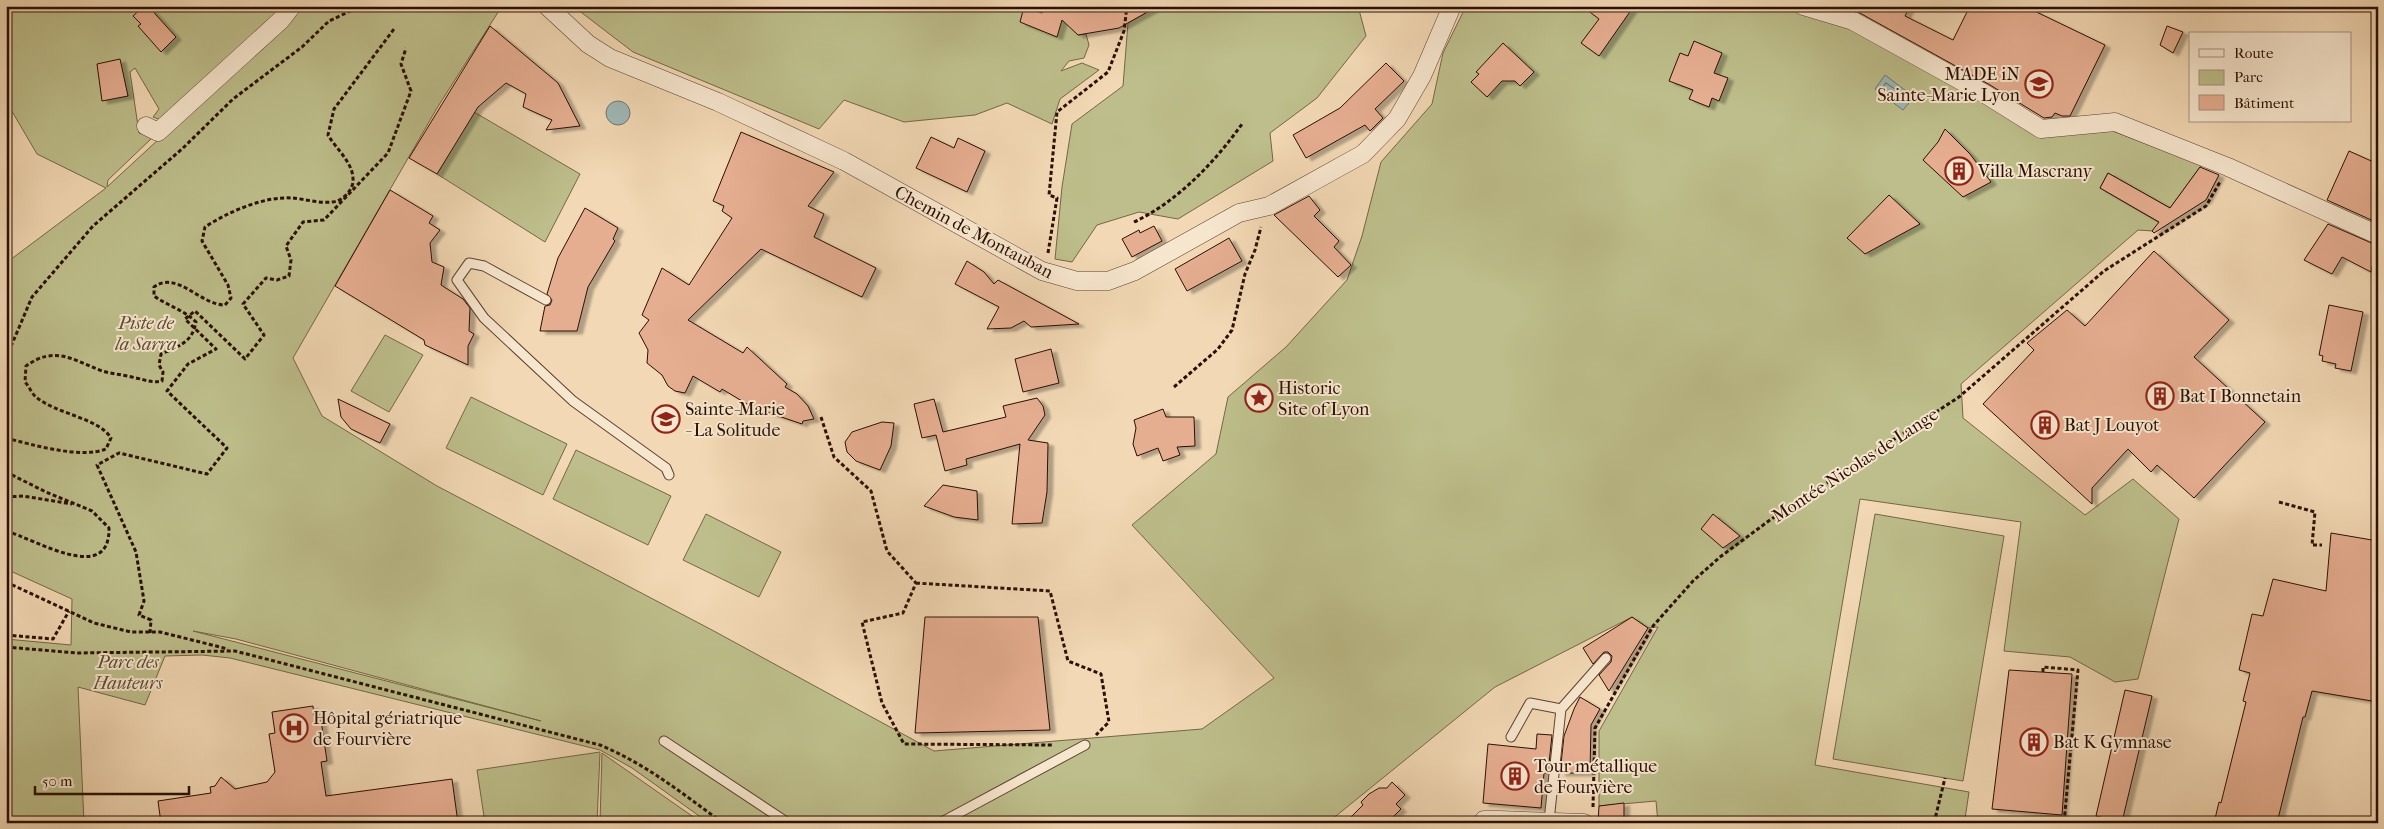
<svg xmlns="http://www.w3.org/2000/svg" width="2384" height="829" viewBox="0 0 2384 829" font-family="'IM FELL French Canon',serif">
	<defs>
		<filter id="shadow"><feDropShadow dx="5.5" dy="3" stdDeviation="1" flood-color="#0004"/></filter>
	</defs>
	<rect width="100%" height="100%" fill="#f2d8b4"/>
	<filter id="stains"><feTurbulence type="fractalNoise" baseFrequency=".004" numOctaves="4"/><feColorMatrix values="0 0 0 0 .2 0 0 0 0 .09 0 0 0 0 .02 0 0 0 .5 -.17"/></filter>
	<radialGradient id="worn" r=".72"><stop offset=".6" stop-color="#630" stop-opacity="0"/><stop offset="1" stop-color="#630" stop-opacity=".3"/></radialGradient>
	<path fill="#bdbe8b" stroke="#746646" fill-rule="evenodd" d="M6,6h280l-125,114 -8,-3 6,-8 -24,-41 -5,4 9,61 14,4 -45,43 -1,7 196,-181h199l-65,102 -144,250 29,58 115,70 275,144 222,121 268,-22 72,-51 -142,-153 84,-71 12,-57 58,-50 61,-67 15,-44 19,-74 51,-58 11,-51 23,-47h311l58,15 79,42 119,69 77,-2 71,27 22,6 -33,45 -62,-35 -8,15 65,38 -12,5 -15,-1 -177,154 2,34 122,97 48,-36 46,40 -41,160 -23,3 -45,-25 -66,-6 17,-129 -161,-23 -45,266 154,27 -4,27 14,4h-321l-2,-22 -57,5v-75l59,-104 -10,1 -16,-11 -137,70 -164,133v3h-622l-77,-55 -32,-18 -370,-92 -28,-3 -37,1 -20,49 -67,-18 6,136h-78v-184l65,6 1,-46 -66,-30v-306l100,-75 -69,-34 -31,-53zM193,631l43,8 305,82z
		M573,6h491l14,29 8,-1 3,11 -5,13 -15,3 -8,10 21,-8 17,7 -39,29 -8,25 -45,-21 -32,12 -71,7 -60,-22 -25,29 -186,-77z
		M1158,6h200l8,30 -49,62 -47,35 3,28 -95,58 -39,-7 -42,13 -25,37 -17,-3 7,-72 10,-63 51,-38 5,-63z
		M474,112l106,62 -35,68 -108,-68z
		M385,335l38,20 -34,57 -38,-21z
		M471,397l96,47 -24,51 -97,-47z
		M576,450l95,46 -23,49 -95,-46z
		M706,514l75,38 -22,45 -76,-37z
		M1875,514l129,22 -41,245 -130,-22z
		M600,752l-3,71h-112l-8,-53z
		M602,753l100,70h-102z"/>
	<path fill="#9fb8b7" stroke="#70746f" d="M1885,75l29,22 -11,13 -28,-21z
		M606 113a12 12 0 1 1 24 0a12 12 0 1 1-24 0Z"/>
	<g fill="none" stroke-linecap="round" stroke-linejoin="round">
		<path stroke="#64645c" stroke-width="1" d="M1886,83l19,13 -2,6h-3l-17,-13z"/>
	</g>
	<path fill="#e6ae91" stroke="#2a0f02" filter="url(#shadow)" d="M144,6h4l28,31 -15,15 -23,-26 3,-2 -8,-8z
		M1045,6h113l-39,22 -41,7 -16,-15 -5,17 -37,-15 4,-15 18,6z
		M1582,6h52l-35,50 -18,-13 18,-24z
		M1841,6h69l-5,10 48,24 17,-34h54l81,39 -35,71h-8l-7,-3 -3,4 -8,1 -54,-33 -132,-73z
		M490,26l68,57 22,43 -34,4 6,-10 -29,-13 3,-13 -20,-11 -28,24 -41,67 -28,-16z
		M2167,26l16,6 -10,21 -13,-8z
		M1694,41l28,12 -8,20 14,5 -9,23 -7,-3 -3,9 -20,-8 4,-9 -24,-9 11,-28 8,3z
		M1503,43l31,29 -14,14 -5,-5h-13l-15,16 -16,-15 8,-8 -3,-2z
		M120,59l8,37 -26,5 -5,-37z
		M1386,63l18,18 -29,28 8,9 -13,13 -5,-6 -59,33 -13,-23 47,-27z
		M1945,129l25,25 21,28 -28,15 -40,-37 15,-18z
		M741,132l93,40 -26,34 16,8 -10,23 62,31 -14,29 -101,-48 -73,71 55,33 4,-6 40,37 -2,3 12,7 11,12 6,13 -11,2 -1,3 -50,-17 -30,-18 -2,3 -27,-16 -8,17 -10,-2 -7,-5 -6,-11 -15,-12 1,-13 -9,-17 10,-13 -7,-5 20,-47 27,17 43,-67 -10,-7 2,-5 -11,-5z
		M931,137l23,11 4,-10 27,13 -18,41 -51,-24z
		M2349,151l29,13v59l-51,-23z
		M2200,167l19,8 -13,25 -52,33 -2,-2 7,-9 -59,-34 8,-15 62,35z
		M390,190l43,26 -4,7 11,7 -10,13 2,19 12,5 -3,18 22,14 7,9 -1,23 5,3 -6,12v19l-43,-20 -1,-5 -89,-54z
		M1889,195l31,29 -55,30 -18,-16z
		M1309,196l11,14 -6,6 25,25 -5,6 17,18 -13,12 -64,-62z
		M585,208l33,20 -5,11 2,2 -27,46 -11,44h-37l5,-25 5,-1 2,-5 -5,-6 11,-36z
		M2328,224l48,21 -5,27 -29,-15 -10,17 -28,-14z
		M1154,226l8,15 -30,16 -10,-18 17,-9 1,3z
		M1229,238l13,23 -55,30 -12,-22z
		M2154,251l75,69 -35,37 71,65 -71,76 -37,-33 -6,7 -23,-23 -36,39v16l-109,-100 51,-54 -7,-7 40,-33 18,16z
		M967,261l17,11 10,12 4,-4 81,44 -48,3 -7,-6 -13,7 -24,1 12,-22 -44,-23z
		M2329,305l34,7 -12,59 -16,-3 1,-4 -14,-3 1,-5 -4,-1z
		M1051,349l8,34 -36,9 -8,-33z
		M1037,398l6,8 2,9 -17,25 20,3 -1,49 -5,31 -30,1 8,-80 -54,15 1,6 -22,6 -9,-36 -14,3 -8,-34 20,-5 9,33 63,-15 -3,-11z
		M338,399l52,25 -10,19 -29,-14 -10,-12z
		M1163,409l3,8h28l1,29 -18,1 3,8 -17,6 -5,-13 -21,8 -4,-12 3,-16 -2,-8z
		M882,422l12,1 -3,23 -11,24 -24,-9 -9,-9 -2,-10 7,-10z
		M943,485l34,6 1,29 -24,-3 -30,-11z
		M1713,514l27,22 -17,12 -22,-19z
		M2331,533l47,8v161l-66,-11 -7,26h-2l-26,106h-63l5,-21 2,1 25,-101 -3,-1 7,-28 -11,-3 13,-56 11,2 10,-37 53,12z
		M925,617h113l12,113 -135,3z
		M1632,617l16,11 -39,63 -10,-16 12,-13 1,-6 -4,-4h-4l-11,12 -10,-16z
		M2009,670l63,4 -10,141 -70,-6z
		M2125,690l27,6 -30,126 -26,-6z
		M1580,697l20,12 -9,16 -1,48h-30l4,-37 10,-27z
		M313,706l1,10 6,-1 2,12 5,34 -6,1 5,34 126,-17 6,44h-297l-3,-22 53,-8 -1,-6 5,-1 6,-9 14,12 32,-7 8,-10 -6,-38 6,-1 -3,-21z
		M1537,734l15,1 -4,38h-4l-3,35 -58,-5 5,-59 48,5z
		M1392,782l13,13 -9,9 5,5 -14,14h-42l18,-18 -2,-3 8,-8 10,-6h8z
		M1624,803v20h-26l1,-17z"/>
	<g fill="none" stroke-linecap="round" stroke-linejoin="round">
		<g stroke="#5c412e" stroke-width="11">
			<path id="service" d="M546,300l-62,-34 -15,-3 -12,17 27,38 89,83 93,67 3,7
				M1511,737l19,-34 31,6
				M664,741l124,82
				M1549,821l12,-112 45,-51
				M940,823l145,-78"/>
		</g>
		<g stroke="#5c412e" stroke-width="19">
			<path id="minor" d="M547,6l41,38 22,14 108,44 126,59 198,110 35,10h31l27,-10 104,-58 30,-7 94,-52 34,-35 25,-43 30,-70
				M1803,6l50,15 132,73 56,35 74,-7 113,45 150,68
				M146,126l12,6 123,-112 11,-14
				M1482,823l2,-3h15l85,3"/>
		</g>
		<path stroke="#2a0f02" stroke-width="3" stroke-dasharray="4 2.5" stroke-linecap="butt" d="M1134,222c43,-20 81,-60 108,-98
			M1048,253l9,-55 -8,-3 8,-83 51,-40 16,-41 3,-25
			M6,351l6,-7 20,-47 61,-71 89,-77 51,-50 69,-52 27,-26 32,-15
			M1174,387l44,-38 14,-19 13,-56 10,-24 6,-23
			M821,417l13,40 37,34 16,60 29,32 -13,30 -41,9 20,81 22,41 149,1
			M6,438c27,7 75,21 100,11l5,-11c-12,-20 -55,-24 -75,-41 -4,-3 -7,-11 -11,-15l1,-16c29,-21 47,-6 76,5 11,3 23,4 34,7 10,2 15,5 26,3l1,-9 -4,-7 2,-11c18,-8 31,-11 35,-32 -12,-12 -28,-16 -42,-26v-9c23,-17 46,18 71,18l6,-7 -3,-13 -26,-44 3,-14c23,-15 59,-31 87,-29 14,1 31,7 45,3 8,-3 16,-12 16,-20 1,-18 -17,-32 -25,-46l6,-26 60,-80
			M6,472l40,20 46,19 17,17c1,58 -74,11 -103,3
			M6,497l17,-1 49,8
			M2279,502l36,10 -3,33h10
			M6,582l88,41 37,9h29l68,17
			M916,583l134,8 18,70 33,13 8,48 -13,13
			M150,633l1,-13 -12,-5 5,-14 -8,-49 -39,-87 22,-12 88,21 20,-26 -60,-57 21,-27 28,-15 -31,-30 10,-8 50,48 19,-24 -21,-31 23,-26 11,2 12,-4 2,-16 -5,-14 17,-24 21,-2 64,-67 23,-62 -10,-27 5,-16
			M6,635l47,4 16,-28
			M6,647l71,6 158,-2 365,94c46,19 83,49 123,78
			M2043,672v-5l35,3 -14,153
			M1593,807l2,-79 58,-102 40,-45 27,-24 50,-37 189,-123 145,-126 102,-65 14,-24
			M1934,823l11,-45"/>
		<use href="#service" stroke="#f7e6ce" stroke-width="9"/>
		<use href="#minor" stroke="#f7e6ce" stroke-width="18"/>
		<g stroke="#2a0f02" stroke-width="5.5">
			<path id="rail" d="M2375,6l3,2"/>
		</g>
		<use href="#rail" stroke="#f7e6ce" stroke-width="4" stroke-dasharray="11" stroke-linecap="butt"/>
	</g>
	<defs>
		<g id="university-ring" transform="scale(1.4375)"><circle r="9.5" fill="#f7e6ce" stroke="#8f2418" stroke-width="1.5"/><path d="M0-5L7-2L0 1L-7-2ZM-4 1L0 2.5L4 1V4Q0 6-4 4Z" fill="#8f2418"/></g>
		<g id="building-ring" transform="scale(1.4375)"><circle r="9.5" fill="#f7e6ce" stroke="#8f2418" stroke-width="1.5"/><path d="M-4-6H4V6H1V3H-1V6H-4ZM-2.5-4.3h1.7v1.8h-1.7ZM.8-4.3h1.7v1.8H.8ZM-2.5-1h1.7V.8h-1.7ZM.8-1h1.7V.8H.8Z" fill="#8f2418"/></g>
		<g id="sight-ring" transform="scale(1.4375)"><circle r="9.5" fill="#f7e6ce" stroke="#8f2418" stroke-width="1.5"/><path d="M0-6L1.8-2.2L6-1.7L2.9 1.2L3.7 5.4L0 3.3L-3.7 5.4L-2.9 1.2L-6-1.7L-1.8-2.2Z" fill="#8f2418"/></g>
		<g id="school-ring" transform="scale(1.4375)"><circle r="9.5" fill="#f7e6ce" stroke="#8f2418" stroke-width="1.5"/><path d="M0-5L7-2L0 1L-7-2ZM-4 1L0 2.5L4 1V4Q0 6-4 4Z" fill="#8f2418"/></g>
		<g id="hospital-ring" transform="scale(1.4375)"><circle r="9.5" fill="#f7e6ce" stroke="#8f2418" stroke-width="1.5"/><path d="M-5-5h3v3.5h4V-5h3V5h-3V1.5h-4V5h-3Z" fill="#8f2418"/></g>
	</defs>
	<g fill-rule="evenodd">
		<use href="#university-ring" x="2039" y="84"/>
		<use href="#building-ring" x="1959" y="171"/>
		<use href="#building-ring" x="2160" y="396"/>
		<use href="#sight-ring" x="1259" y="398"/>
		<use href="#school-ring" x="666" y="419"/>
		<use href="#building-ring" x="2045" y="425"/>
		<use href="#hospital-ring" x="294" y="728"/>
		<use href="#building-ring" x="2034" y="742"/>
		<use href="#building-ring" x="1515" y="776"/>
	</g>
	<g text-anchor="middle" stroke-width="4" stroke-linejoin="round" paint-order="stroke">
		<g font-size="18" fill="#2a0f02" stroke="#f7e6ce" text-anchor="start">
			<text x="2020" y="80" text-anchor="end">MADE iN<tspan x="2020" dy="21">Sainte-Marie Lyon</tspan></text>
			<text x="1978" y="177">Villa Mascrany</text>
			<text x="1278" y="394">Historic<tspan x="1278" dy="21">Site of Lyon</tspan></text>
			<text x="2179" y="402">Bat I Bonnetain</text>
			<text x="685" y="415">Sainte-Marie<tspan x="685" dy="21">- La Solitude</tspan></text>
			<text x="2064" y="431">Bat J Louyot</text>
			<text x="313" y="724">Hôpital gériatrique<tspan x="313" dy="21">de Fourvière</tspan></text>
			<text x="2053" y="748">Bat K Gymnase</text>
			<text x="1534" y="772">Tour métallique<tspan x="1534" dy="21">de Fourvière</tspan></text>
		</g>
		<g font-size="18" fill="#2a0f02" stroke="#f7e6ce">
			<text transform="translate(974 232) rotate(28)" y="6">Chemin de Montauban</text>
			<text transform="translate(1855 465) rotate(-33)" y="6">Montée Nicolas de Lange</text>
		</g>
		<g font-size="18" font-style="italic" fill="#5d4c32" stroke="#f7e6ce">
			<text x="146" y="329">Piste de<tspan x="146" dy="21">la Sarra</tspan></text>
			<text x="128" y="668">Parc des<tspan x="128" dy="21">Hauteurs</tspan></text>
		</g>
	</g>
	<rect width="2384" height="829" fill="none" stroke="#f2d8b4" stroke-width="25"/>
	<rect x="8" y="8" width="2369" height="814" fill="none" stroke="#2a0f02" stroke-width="2.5"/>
	<rect x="12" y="12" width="2359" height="804" fill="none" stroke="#2a0f02"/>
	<rect x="2189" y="32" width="162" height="90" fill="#f7e6ce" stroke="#a5907c"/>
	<rect x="2199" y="49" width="25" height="8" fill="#f7e6ce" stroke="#a5907c"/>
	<text x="2234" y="58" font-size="15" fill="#2a0f02">Route</text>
	<rect x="2199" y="70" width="25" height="15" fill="#bdbe8b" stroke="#a5907c"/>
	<text x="2234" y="82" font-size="15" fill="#2a0f02">Parc</text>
	<rect x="2199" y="95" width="25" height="15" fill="#e6ae91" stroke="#a5907c"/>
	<text x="2234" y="108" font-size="15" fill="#2a0f02">Bâtiment</text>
	<path d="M35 786v8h154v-8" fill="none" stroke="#2a0f02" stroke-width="2.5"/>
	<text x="42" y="786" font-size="15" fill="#2a0f02" stroke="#f7e6ce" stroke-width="4" paint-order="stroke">50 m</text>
	<rect width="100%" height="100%" filter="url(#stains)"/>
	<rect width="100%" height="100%" fill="url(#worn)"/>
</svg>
